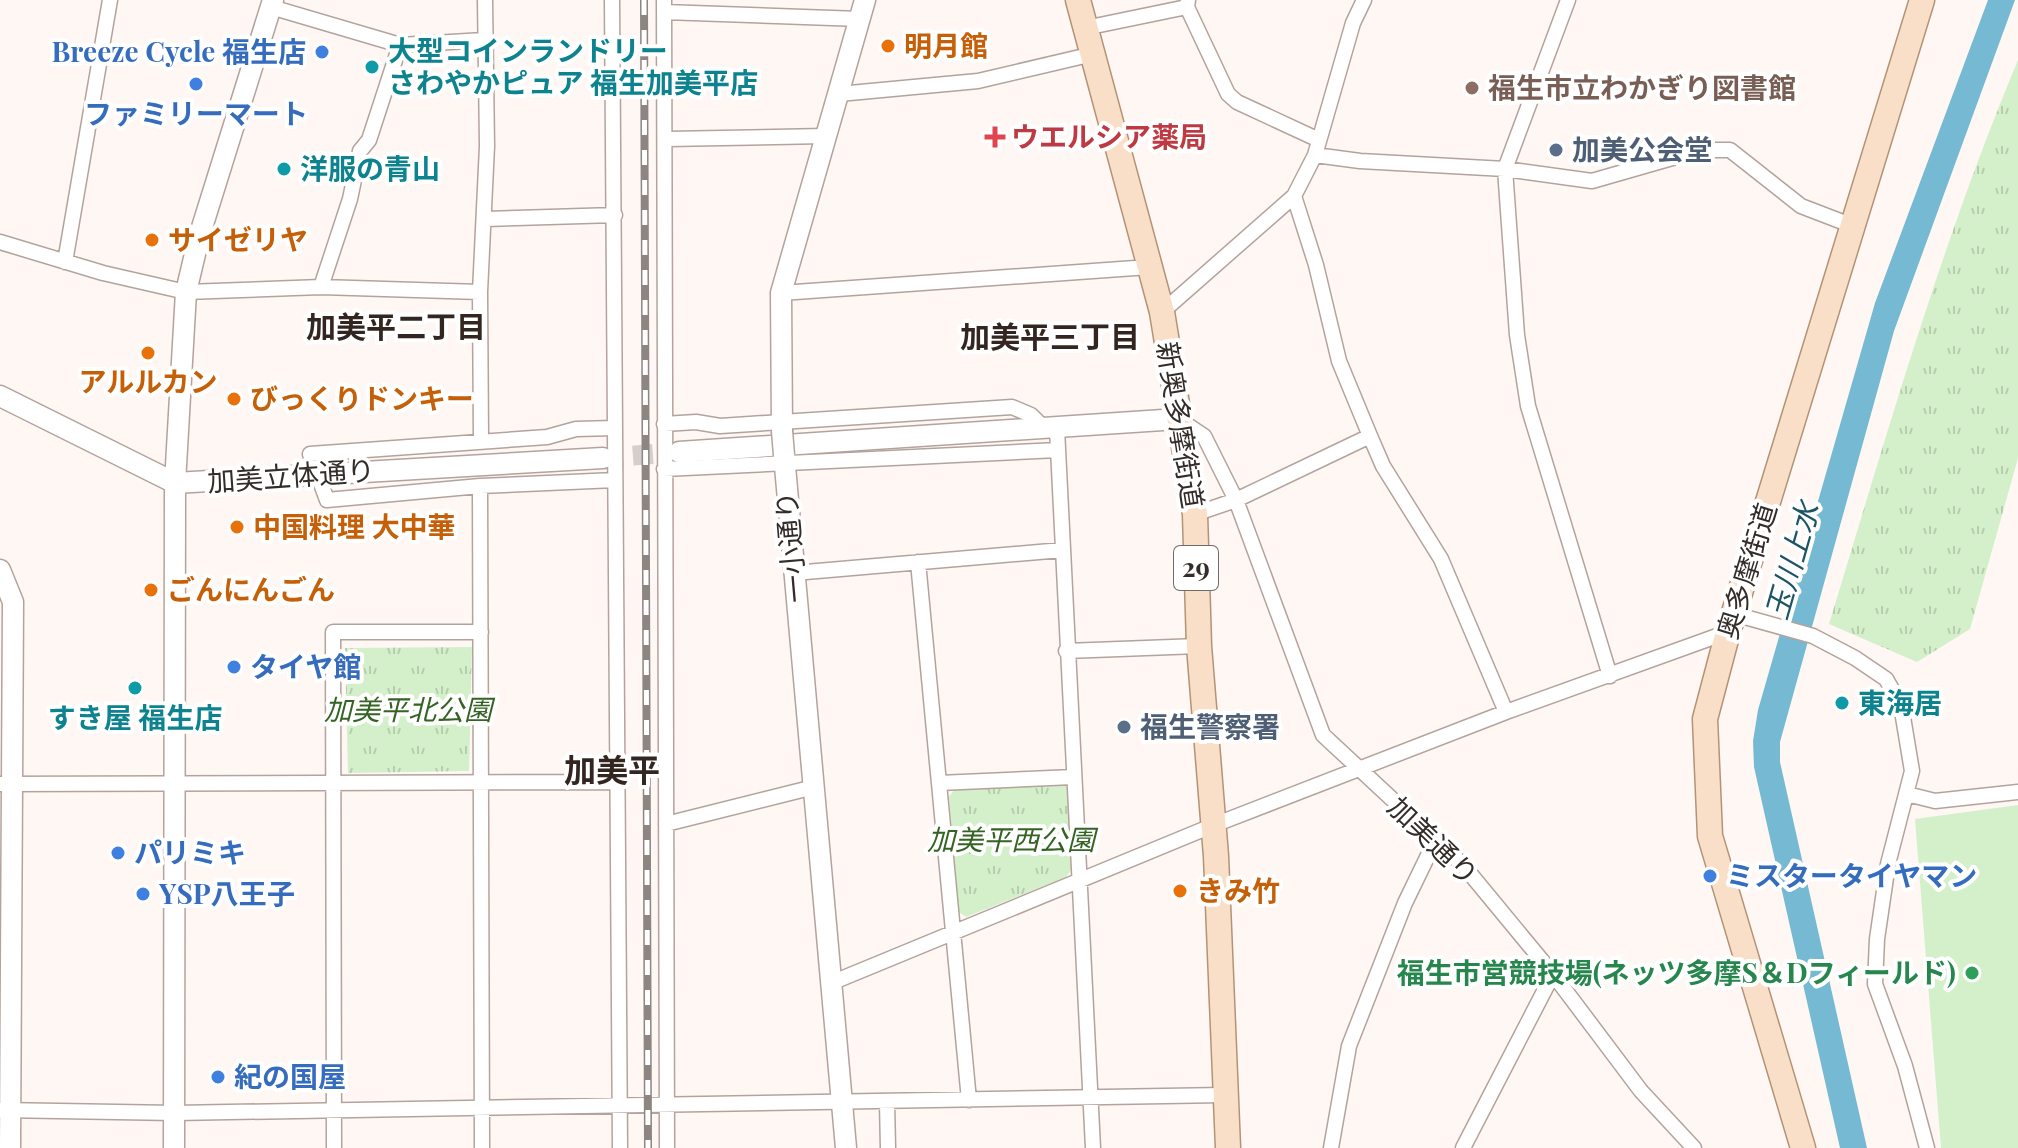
<svg xmlns="http://www.w3.org/2000/svg" width="2018" height="1148" viewBox="0 0 2018 1148" font-family="'Playfair Display','Noto Sans JP',serif">
	<defs>
		<pattern id="park-tufts" width="24" height="20" patternUnits="userSpaceOnUse" patternTransform="scale(2)"><rect width="24" height="20" fill="#d3f0ca"/><path d="M3 7l-1-3M5 7V3M7 7l1-3M15 17l-1-3M17 17v-4M19 17l1-3" fill="none" stroke="#b6ceae"/></pattern>
	</defs>
	<rect width="100%" height="100%" fill="#fef7f4"/>
	<path fill="url(#park-tufts)" d="M2018,60v398l-48,171 -53,33 -88,-38c58,-190 112,-380 189,-564z
		M472,647l-3,124 -121,2 -3,-125z
		M1062,783l8,7 2,79 -6,8 -100,40 -7,-5 -10,-115 5,-7z"/>
	<path fill="#d3f0ca" d="M2018,805v343h-77l-26,-329z"/>
	<path fill="#76b9d2" d="M1988,0h27l-121,331 -114,411v20l87,386h-27l-86,-381 -1,-26 5,-31 117,-407z"/>
	<g fill="none" stroke-linecap="round" stroke-linejoin="round">
		<path stroke="#d5cecb" stroke-width="20" stroke-dasharray="20 10" stroke-linecap="butt" d="M603,458l76,-6"/>
		<g stroke="#b4a39c" stroke-width="17">
			<path id="street" d="M612,0l8,1148
				M664,0l3,1148
				M1188,0l-1,7 41,87 9,8 82,38
				M1568,0l-63,169 3,42 9,124 11,71 82,270
				M271,7l129,38 84,-5
				M664,12l196,7
				M1085,28l102,-21
				M839,94l139,-13 115,-27
				M667,139l158,-3
				M1315,155l45,6 145,8 87,12 108,-31h30l71,56 52,20
				M1294,196l22,69 23,96 31,75 13,30 58,93 65,153
				M485,219l130,-4
				M0,242l103,31 83,19 135,-5 159,5
				M65,262l45,-262
				M321,287l29,-88 10,-48 9,-11 31,-95
				M781,293l368,-26
				M1162,312l132,-116 21,-41 38,-132 11,-23
				M1180,420l24,16 32,64 87,235 140,130 90,109 88,117 53,57
				M664,424l32,-2 24,4 292,-19 19,8 15,15
				M614,428l-38,1 -29,8 -237,17 17,46 153,-14 135,-6
				M1057,429l36,719
				M481,439l-1,-147 7,-146 -2,-146
				M664,469l394,-19
				M480,486l2,662
				M1195,514l41,-14 134,-64
				M918,562l51,538
				M794,573l268,-23
				M1734,614l79,22 42,22 31,21 15,26 11,66 -24,93 -11,75 -2,45 30,82 22,82
				M1066,651l133,-5
				M939,783l134,-6
				M0,784l619,-2
				M1907,794l28,7 83,-9
				M666,824l148,-37
				M831,983l383,-158 292,-113 222,-80
				M887,1102l1,46
				M0,1110l175,3 1049,-18
				M334,1148l-1,-516h148
				M1331,1148l18,-102 56,-143 31,-64
				M1463,1148l90,-174"/>
		</g>
		<g stroke="#b4a39c" stroke-width="23">
			<path id="secondary" d="M0,396l175,87 428,-25
				M782,431l-1,-138 84,-293
				M679,452l499,-33
				M784,455l62,693
				M0,570l13,32 -3,546
				M174,1148l1,-665 11,-191 13,-55 74,-237"/>
		</g>
		<g stroke="#b29378" stroke-width="27">
			<path id="primary" d="M1078,0l84,312 33,202 4,132 17,210 12,292
				M1803,1148l-93,-312 -5,-117 23,-87 194,-632"/>
		</g>
		<use href="#street" stroke="#fff" stroke-width="14"/>
		<use href="#secondary" stroke="#fff" stroke-width="20"/>
		<use href="#primary" stroke="#fadfc8" stroke-width="24"/>
		<g stroke="#8c8582" stroke-width="8">
			<path id="rail" d="M644,0l4,1148"/>
		</g>
		<use href="#rail" stroke="#fff" stroke-width="5" stroke-dasharray="15" stroke-linecap="butt"/>
		<g stroke="#b4a39c" stroke-width="23" stroke-linecap="butt">
			<path id="secondary-bridge" d="M782,431l2,24"/>
		</g>
		<use href="#secondary-bridge" stroke="#fff" stroke-width="20"/>
	</g>
	<g fill="#e8710a" stroke="#fff" stroke-width="3">
		<circle cx="888" cy="46" r="8"/>
		<circle cx="152" cy="240" r="8"/>
		<circle cx="148" cy="353" r="8"/>
		<circle cx="234" cy="399" r="8"/>
		<circle cx="237" cy="527" r="8"/>
		<circle cx="151" cy="590" r="8"/>
		<circle cx="1180" cy="891" r="8"/>
	</g>
	<g fill="#3f7fe0" stroke="#fff" stroke-width="3">
		<circle cx="322" cy="52" r="8"/>
		<circle cx="196" cy="84" r="8"/>
		<circle cx="234" cy="667" r="8"/>
		<circle cx="118" cy="853" r="8"/>
		<circle cx="1710" cy="876" r="8"/>
		<circle cx="143" cy="894" r="8"/>
		<circle cx="218" cy="1077" r="8"/>
	</g>
	<g fill="#0f9aa8" stroke="#fff" stroke-width="3">
		<circle cx="372" cy="67" r="8"/>
		<circle cx="284" cy="169" r="8"/>
		<circle cx="135" cy="688" r="8"/>
		<circle cx="1842" cy="703" r="8"/>
	</g>
	<circle fill="#8d6e63" stroke="#fff" stroke-width="3" cx="1472" cy="88" r="8"/>
	<path fill="#e0444e" stroke="#fff" stroke-width="3" d="M991 125h8v8h8v8h-8v8h-8v-8h-8v-8h8z"/>
	<g fill="#5c6f8a" stroke="#fff" stroke-width="3">
		<circle cx="1556" cy="150" r="8"/>
		<circle cx="1124" cy="727" r="8"/>
	</g>
	<circle fill="#2e9e5b" stroke="#fff" stroke-width="3" cx="1972" cy="973" r="8"/>
	<g text-anchor="middle" stroke-width="8" stroke-linejoin="round" paint-order="stroke">
		<rect fill="#fff" stroke="#706b69" stroke-width="2" x="1174" y="546" width="44" height="44" rx="6"/>
		<g font-size="26" font-weight="bold" fill="#332c29">
			<text x="1196" y="577">29</text>
		</g>
		<g font-size="28" font-weight="bold" fill="#c56008" stroke="#fff" text-anchor="start">
			<text x="904" y="56">明月館</text>
			<text x="168" y="250">サイゼリヤ</text>
			<text x="148" y="392" text-anchor="middle">アルルカン</text>
			<text x="250" y="409">びっくりドンキー</text>
			<text x="253" y="537">中国料理 大中華</text>
			<text x="167" y="600">ごんにんごん</text>
			<text x="1196" y="901">きみ竹</text>
		</g>
		<g font-size="28" font-weight="bold" fill="#0d838f" stroke="#fff" text-anchor="start">
			<text x="388" y="61">大型コインランドリー<tspan x="388" dy="32">さわやかピュア 福生加美平店</tspan></text>
			<text x="300" y="179">洋服の青山</text>
			<text x="1858" y="713">東海居</text>
			<text x="135" y="728" text-anchor="middle">すき屋 福生店</text>
		</g>
		<g font-size="28" font-weight="bold" fill="#366cbe" stroke="#fff" text-anchor="start">
			<text x="306" y="62" text-anchor="end">Breeze Cycle 福生店</text>
			<text x="196" y="124" text-anchor="middle">ファミリーマート</text>
			<text x="250" y="677">タイヤ館</text>
			<text x="134" y="863">パリミキ</text>
			<text x="1726" y="886">ミスタータイヤマン</text>
			<text x="159" y="904">YSP八王子</text>
			<text x="234" y="1087">紀の国屋</text>
		</g>
		<g font-size="28" font-weight="bold" fill="#785e54" stroke="#fff" text-anchor="start">
			<text x="1488" y="98">福生市立わかぎり図書館</text>
		</g>
		<g font-size="28" font-weight="bold" fill="#be3a42" stroke="#fff" text-anchor="start">
			<text x="1011" y="147">ウエルシア薬局</text>
		</g>
		<g font-size="28" font-weight="bold" fill="#4e5e75" stroke="#fff" text-anchor="start">
			<text x="1572" y="160">加美公会堂</text>
			<text x="1140" y="737">福生警察署</text>
		</g>
		<g font-size="28" fill="#332c29" stroke="#fff">
			<text transform="translate(1180 425) rotate(81)" y="10">新奥多摩街道</text>
			<text transform="translate(291 476) rotate(-4)" y="10">加美立体通り</text>
			<text transform="translate(791 547) rotate(-95)" y="10">一小通り</text>
			<text transform="translate(1747 571) rotate(-73)" y="10">奥多摩街道</text>
			<text transform="translate(1433 841) rotate(44)" y="10">加美通り</text>
		</g>
		<g font-size="28" font-style="italic" fill="#356324" stroke="#fff">
			<text x="408" y="720">加美平北公園</text>
			<text x="1011" y="850">加美平西公園</text>
		</g>
		<g font-size="28" font-weight="bold" fill="#27864d" stroke="#fff" text-anchor="end">
			<text x="1956" y="983">福生市営競技場(ネッツ多摩S＆Dフィールド)</text>
		</g>
		<g font-size="30" font-weight="bold" fill="#332620" stroke="#fff">
			<text x="396" y="338">加美平二丁目</text>
			<text x="1050" y="348">加美平三丁目</text>
		</g>
		<g font-size="30" font-style="italic" fill="#1d5567" stroke="#fff">
			<text transform="translate(1793 561) rotate(-74)" y="10">玉川上水</text>
		</g>
		<g font-size="32" font-weight="bold" fill="#332620" stroke="#fff">
			<text x="612" y="782">加美平</text>
		</g>
	</g>
</svg>
